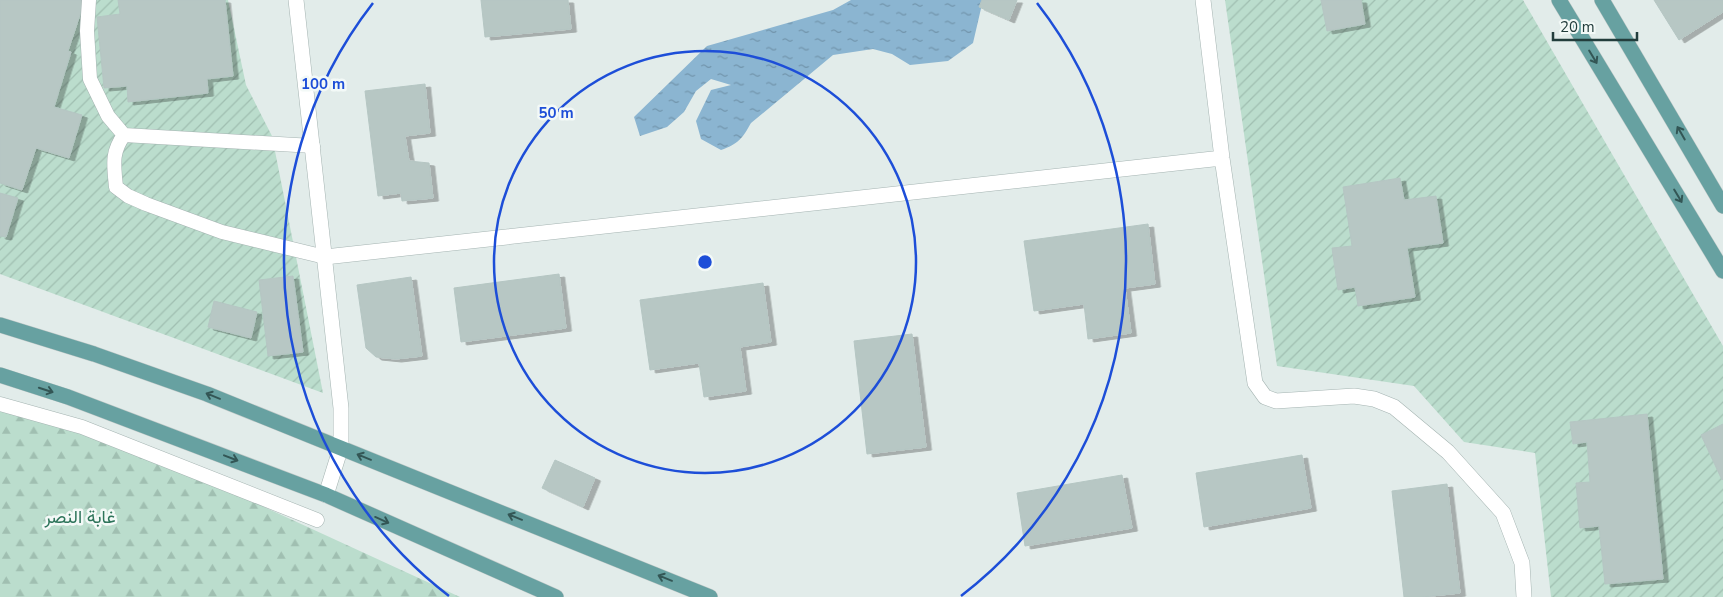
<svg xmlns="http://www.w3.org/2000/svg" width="1723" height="597" viewBox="0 0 1723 597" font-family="'Nunito Sans',Vazirmatn,sans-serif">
	<defs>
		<pattern id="forest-firs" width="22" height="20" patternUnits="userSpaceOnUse" patternTransform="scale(1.25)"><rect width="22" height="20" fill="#bbddcd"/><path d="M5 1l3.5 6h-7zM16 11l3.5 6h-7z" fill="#a0bfb1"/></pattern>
		<pattern id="garden-furrows" width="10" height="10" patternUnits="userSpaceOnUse" patternTransform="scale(1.25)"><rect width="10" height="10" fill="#bbddcd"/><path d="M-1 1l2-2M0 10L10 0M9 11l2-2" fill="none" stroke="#a0bfb1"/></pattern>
		<pattern id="water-ripples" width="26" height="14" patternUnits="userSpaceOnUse" patternTransform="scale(1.25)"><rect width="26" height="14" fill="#8bb5d1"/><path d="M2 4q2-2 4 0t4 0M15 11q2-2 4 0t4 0" fill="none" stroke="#7194ab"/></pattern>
		<filter id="shadow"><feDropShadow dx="5.5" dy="3" stdDeviation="0" flood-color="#0004"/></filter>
	</defs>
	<rect width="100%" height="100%" fill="#e2ecea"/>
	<path fill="url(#forest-firs)" d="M0,406l164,55 296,136h-460z"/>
	<path fill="url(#garden-furrows)" d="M0,0h228l18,85 26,51 51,257 -323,-119z
		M1225,0h298l200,346v251h-172l-16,-144 -71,-11 -50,-56 -137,-20z"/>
	<path fill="url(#water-ripples)" d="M851,0h132l-10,43 -25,18 -38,4 -18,-11 -19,-5 -40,6 -82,68c-9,16 -13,21 -30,27l-20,-11 -5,-18 15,-31 20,-5 -20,-6 -15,12 -12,21 -17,15 -27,9 -6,-19 73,-71 126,-36z"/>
	<path fill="#b7c7c4" stroke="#b5c6c3" filter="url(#shadow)" d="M0,0h85l-17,51 3,1 -17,55 28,8 -13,43 -33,-10 -14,42 -22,-7z
		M118,0h107l8,76 -26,3 1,14 -80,9 -1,-16 -23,2 -7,-71 23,-3z
		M481,0h87l3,29 -86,8z
		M982,0h35l-8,20 -30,-13z
		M1321,0h40l4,24 -38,7z
		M1654,0h69v12l-44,28z
		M425,84l5,49 -25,3 4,25 20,2 4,35 -31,3 -1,-8 -23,3 -13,-105z
		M1400,178l4,22 32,-4 7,47 -36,5 8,49 -57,9 -3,-19 -17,3 -6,-42 20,-2 -9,-59z
		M0,193l18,5 -12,39 -6,-1z
		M1148,224l7,60 -30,4 6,45 -43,6 -4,-35 -50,7 -10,-70z
		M559,274l7,54 -105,14 -7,-54z
		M293,276l10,76 -35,4 -9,-76z
		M411,277l11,79 -26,3 -20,-2 -10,-9 -9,-63z
		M763,283l8,59 -31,5 6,44 -42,6 -5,-34 -49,7 -10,-70z
		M214,301l43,11 -6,26 -43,-11z
		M912,334l14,113 -59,7 -13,-113z
		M1647,414l16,165 -58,5 -6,-58 -19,2 -4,-45 14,-1 -3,-40 -14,2 -3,-22z
		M1723,424v55l-1,1 -21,-45z
		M1302,455l9,53 -107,19 -8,-54z
		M555,460l40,18 -12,29 -41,-19z
		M1122,475l10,53 -107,18 -8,-53z
		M1447,484l13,109 -38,4h-18l-12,-106z"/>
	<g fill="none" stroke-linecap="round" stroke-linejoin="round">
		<g stroke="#a5b4b2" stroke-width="15">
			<path id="service" d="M89,0l-2,31 3,48 18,37 16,19
				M313,146l-189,-11c-13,18 -10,30 -8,52l12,9 18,8 76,28 103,25
				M0,404l82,23 235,93"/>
		</g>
		<g stroke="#a5b4b2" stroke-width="16">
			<path id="minor" d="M296,0l45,408v39l-15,48
				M1203,0l19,158 33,225 10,14 11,4 78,-5 20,3 20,8 54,45 55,61 19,50 2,34
				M325,257l897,-99"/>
		</g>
		<g stroke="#c1c9c8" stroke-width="16">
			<path id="primary" d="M1559,0l164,271
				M1602,0l121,206
				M0,325l94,29 113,40 503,203
				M0,375l68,22 258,98 230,102"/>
		</g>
		<use href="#service" stroke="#fff" stroke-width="14"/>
		<use href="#minor" stroke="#fff" stroke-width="15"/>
		<use href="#primary" stroke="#67a1a1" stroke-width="15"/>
	</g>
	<defs><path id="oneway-shaft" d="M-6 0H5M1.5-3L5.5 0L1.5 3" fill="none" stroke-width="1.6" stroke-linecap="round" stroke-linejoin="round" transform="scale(1.25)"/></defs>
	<g stroke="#335655">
		<use href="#oneway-shaft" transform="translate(1593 57) rotate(59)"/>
		<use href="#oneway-shaft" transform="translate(1681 133) rotate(-120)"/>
		<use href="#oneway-shaft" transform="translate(1678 196) rotate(59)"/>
		<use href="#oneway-shaft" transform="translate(46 390) rotate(18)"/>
		<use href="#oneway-shaft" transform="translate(213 396) rotate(-158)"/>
		<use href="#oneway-shaft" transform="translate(364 457) rotate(-158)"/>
		<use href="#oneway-shaft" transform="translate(231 458) rotate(21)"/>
		<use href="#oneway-shaft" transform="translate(515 517) rotate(-158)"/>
		<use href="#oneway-shaft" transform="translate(382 520) rotate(24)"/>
		<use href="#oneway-shaft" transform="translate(665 578) rotate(-158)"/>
	</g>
	<g fill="none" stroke="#1d4ed8" stroke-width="2.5">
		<circle cx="705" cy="262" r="211"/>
		<path d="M449 596A421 421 0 0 1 373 3M1037 3A421 421 0 0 1 961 596"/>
	</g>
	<g text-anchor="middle" stroke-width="5" stroke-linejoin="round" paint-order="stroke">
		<g font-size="18" fill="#2d745a" stroke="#f3f9f7">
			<text x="80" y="523">غابة النصر</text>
		</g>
	</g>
	<circle cx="705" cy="262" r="8" fill="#1d4ed8" stroke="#f3f9f7" stroke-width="2.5"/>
	<g font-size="15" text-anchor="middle" font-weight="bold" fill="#1d4ed8" stroke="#f3f9f7" stroke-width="5" stroke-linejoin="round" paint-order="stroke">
		<text x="323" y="89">100 m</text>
		<text x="556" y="118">50 m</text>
	</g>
	<path d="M1553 32v8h84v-8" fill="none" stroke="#223d3c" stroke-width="2.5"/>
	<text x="1560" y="32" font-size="15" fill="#223d3c" stroke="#f3f9f7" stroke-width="4" paint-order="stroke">20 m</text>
</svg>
